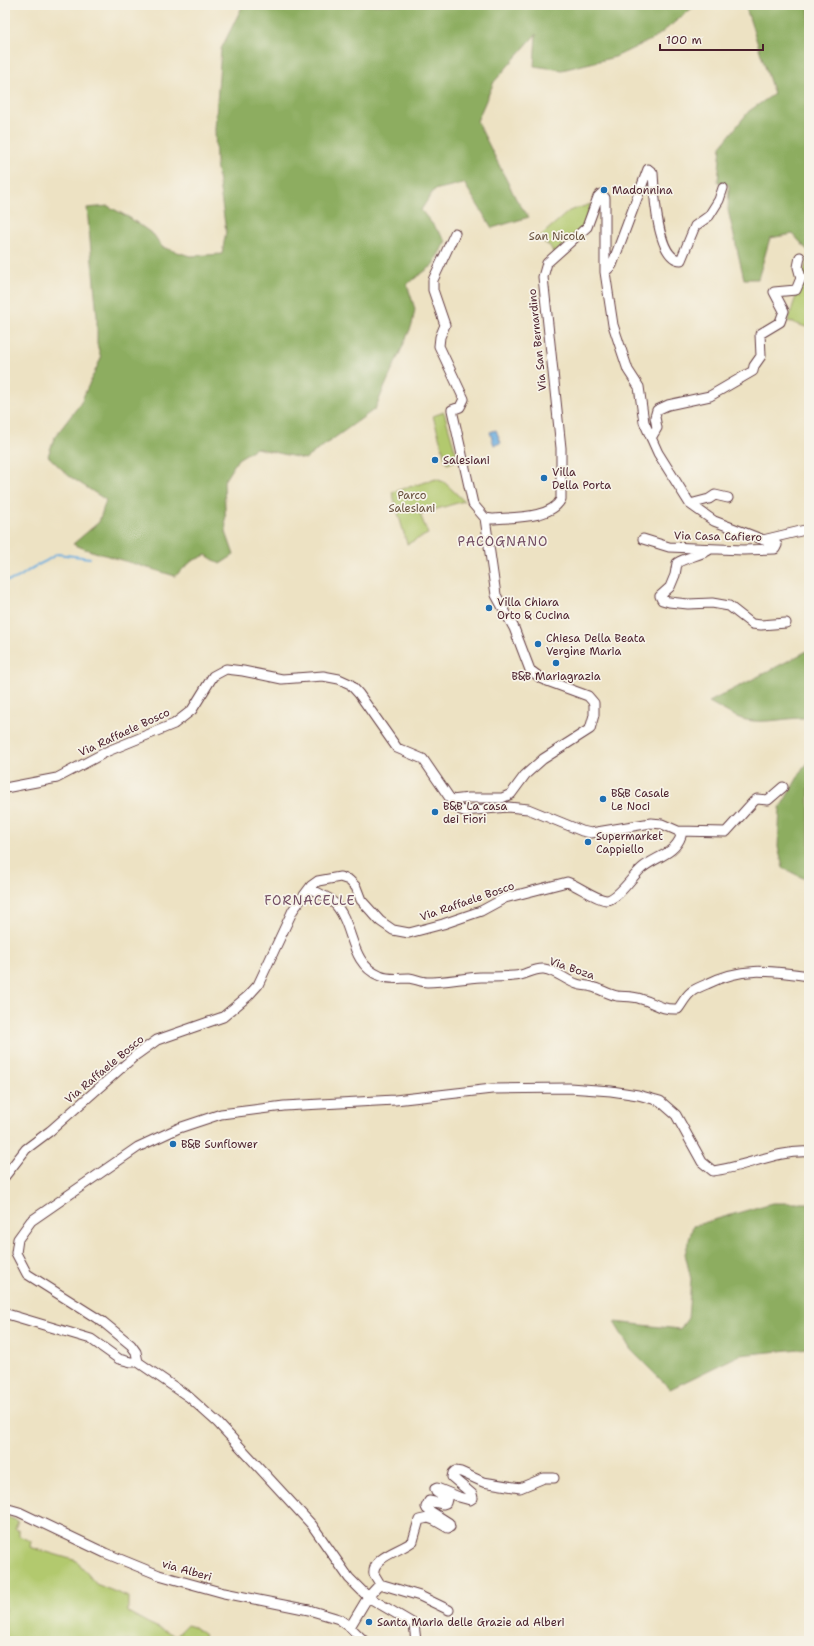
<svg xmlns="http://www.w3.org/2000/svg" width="814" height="1646" viewBox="0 0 814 1646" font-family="'Shantell Sans',sans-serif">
	<rect width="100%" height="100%" fill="#f7f3e8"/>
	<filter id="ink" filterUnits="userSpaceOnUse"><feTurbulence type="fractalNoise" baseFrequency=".025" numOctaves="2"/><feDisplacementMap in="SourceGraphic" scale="8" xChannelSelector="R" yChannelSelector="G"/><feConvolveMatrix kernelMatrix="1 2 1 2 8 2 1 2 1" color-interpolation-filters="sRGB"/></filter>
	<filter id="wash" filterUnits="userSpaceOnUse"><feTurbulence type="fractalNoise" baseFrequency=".012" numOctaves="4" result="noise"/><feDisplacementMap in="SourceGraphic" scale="16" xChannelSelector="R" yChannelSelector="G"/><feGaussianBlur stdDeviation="0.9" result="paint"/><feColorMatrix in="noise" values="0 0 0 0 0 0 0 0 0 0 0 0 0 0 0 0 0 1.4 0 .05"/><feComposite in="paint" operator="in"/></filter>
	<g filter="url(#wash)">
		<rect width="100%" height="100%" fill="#ede2c3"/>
		<path fill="#b2c96e" stroke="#7e744c" d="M591,204l-7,22 -30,28 -4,-8 -13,-7 32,-28z
			M809,256v72l-21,-7z
			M444,412l14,48 -11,4 -14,-48z
			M436,479l8,3 20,19 -44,13 8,20 -21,10 -15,-52z
			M5,1516l13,5 -3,8 4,2v5l12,5 -1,6 47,14 19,23 32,13v15l20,11 28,13 11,-11 7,2 11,8 -3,6h-197z"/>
		<path fill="#8dad61" stroke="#6c6646" d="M243,5h453l-41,33 -40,19 -53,13 -28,-4 2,-32 -42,48 -17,39 39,78 13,18 -37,11 -28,-45 -30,7 -13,20 25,31 -14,25 -25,18 8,25 -3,16 -37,84 -70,50 -49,-11 -18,11 -14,22 2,51 8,23 -14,9 -14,-9 -14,6 -17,15 -90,-27 -12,-5 26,-22 7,-22 -37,-24 -21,-20 6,-18 26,-34 21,-46 -4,-14v-28l-10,-108 21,-2 22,12 24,17 8,12 28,9 32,-2 4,-23 -10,-68 -1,-34 6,-80z
			M745,5h64v247l-16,-18 -23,4 -12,41h-14l-16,-69 1,-25 -11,-3 3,-36 28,-35 25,-17z
			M809,650v68c-21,-1 -42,6 -63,2 -11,-2 -27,-13 -37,-18z
			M809,761v120l-26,-13 -5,-21 2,-39 22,-38z
			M772,1203h37v145l-69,7 -70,34 -39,-39 -17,-28 66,7 8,-11 3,-39 -6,-25 8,-28z"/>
		<path fill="#6aaddf" stroke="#5a6685" d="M496,430l5,13 -7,2 -4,-13z"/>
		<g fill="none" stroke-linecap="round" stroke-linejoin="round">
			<path stroke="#6aaddf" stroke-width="2" d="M5,581c15,-1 18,-8 29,-14 9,-4 16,-8 23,-13l33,4"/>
		</g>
	</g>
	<g filter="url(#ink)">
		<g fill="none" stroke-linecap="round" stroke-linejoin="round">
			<g stroke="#623c42" stroke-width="11">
				<path id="minor" d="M605,272l7,-7 36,-96 5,4c1,18 4,87 28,87l14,-34 14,-10 10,-16 4,-12
					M651,438l6,-10 -2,-11 2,-7 11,-5 42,-9 43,-25 1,-5 7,-10 -1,-22 20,-12 4,-11 -10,-19 22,-2 5,-12 -3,-11 2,-10
					M690,504l19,-5 6,-4 13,3
					M485,518l7,1c19,-2 60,0 69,-20v-51l-18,-171 4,-14 40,-36 11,-30 3,-3 4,4v74l8,53 15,45 11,17 5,35 14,31 32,51 24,17 63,24 -2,4 -32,1 -74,-3 -26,-8
					M763,540l46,-11
					M709,550c-10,6 -23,7 -32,13l-2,12 -5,12 -10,9 2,4 7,2 19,2 24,-1 17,3 23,18 9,1 25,-2
					M5,788l52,-10 51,-27 66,-27 18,-14 21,-34 13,-7 17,2 39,8 41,-3 16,3 11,5 9,10 38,54 26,11 26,38 9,12 6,2 44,-4 20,2 54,22 9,2 60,-10 11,1 16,7 3,5c-6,18 -26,21 -39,32 -10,8 -24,32 -36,32 -11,-1 -27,-14 -39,-18l-62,16 -24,13 -38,13 -34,9 -16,-3 -13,-9 -19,-21 -5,-13 -7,-7 -9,-3 -22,4 -7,5 -18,24 -35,75 -10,11 -25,21 -66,23 -21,15 -86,76 -24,18 -21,27
					M452,800l17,-2h33l9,-4 14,-19 18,-16 47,-30 4,-14v-12l-6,-7 -46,-17 -12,-9 -16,-42 -18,-33 -11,-77 -12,-14 -21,-94 8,-3 4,-8 -25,-53 1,-9 5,-12 -12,-35v-10l22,-47
					M678,831l48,1 28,-31 3,-2 11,1 15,-13
					M311,886v3l19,10
					M333,902c22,21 15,61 47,74 9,4 20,2 29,2 7,1 12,4 18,4 18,0 36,-4 54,-5 11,0 23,0 33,-1 11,0 19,-8 30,-7 13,2 21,11 33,15 4,2 10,1 15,3 8,2 16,7 25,9 8,1 16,0 24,3 15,4 19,11 37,10 4,-5 7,-12 13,-17 4,-3 11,-6 16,-8 35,-18 64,-13 102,-8
					M5,1312l2,2 84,25 28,20 12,3h7l-2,-10 -5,-7 -28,-23 -76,-48 -11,-21 2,-14 13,-18 107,-74 41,-19 42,-14 63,-8 111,-6 97,-11 77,-1 42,3 27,4 22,6 16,14 26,47 11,9c32,-4 64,-21 96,-19
					M138,1362l51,35 29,26 94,102 37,53 19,19 46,27 2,17
					M5,1508l14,4 86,41 54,22 65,18 85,17 30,9 11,8 14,14
					M380,1584l-6,-10c-3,-17 29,-24 39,-33l6,-21 9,-2 6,2 14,8 2,-1 -1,-4 -22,-14 -1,-2 3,-6 14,3 3,-1 1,-4 -11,-7 -1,-3 2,-1 22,9 11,3 3,-2 -1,-4 -20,-17 1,-4 2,-2 6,1 22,10 37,6 24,-10h10
					M350,1627l18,-30 12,-13 40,12 29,14"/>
			</g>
			<use href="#minor" stroke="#fff" stroke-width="9"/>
		</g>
	</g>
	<g fill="#1f6fb2" stroke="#f7f3e8" stroke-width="1.5">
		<circle cx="604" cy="190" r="4"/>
		<circle cx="435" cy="460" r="4"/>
		<circle cx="544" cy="478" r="4"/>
		<circle cx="489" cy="608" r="4"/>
		<circle cx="538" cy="644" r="4"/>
		<circle cx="556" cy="663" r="4"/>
		<circle cx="603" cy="799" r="4"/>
		<circle cx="435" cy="812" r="4"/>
		<circle cx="588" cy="842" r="4"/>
		<circle cx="173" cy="1144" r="4"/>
		<circle cx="369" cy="1622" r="4"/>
	</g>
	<g text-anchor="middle" stroke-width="3.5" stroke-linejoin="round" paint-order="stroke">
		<g font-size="11" fill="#4a1f2b" stroke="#f7f3e8" text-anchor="start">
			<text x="612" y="194">Madonnina</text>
			<text x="443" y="464">Salesiani</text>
			<text x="552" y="476">Villa<tspan x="552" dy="13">Della Porta</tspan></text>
			<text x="497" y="606">Villa Chiara<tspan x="497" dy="13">Orto &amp; Cucina</tspan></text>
			<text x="546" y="642">Chiesa Della Beata<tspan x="546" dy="13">Vergine Maria</tspan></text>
			<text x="556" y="680" text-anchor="middle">B&amp;B Mariagrazia</text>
			<text x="611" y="797">B&amp;B Casale<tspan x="611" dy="13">Le Noci</tspan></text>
			<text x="443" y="810">B&amp;B La casa<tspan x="443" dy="13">dei Fiori</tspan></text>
			<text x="596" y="840">Supermarket<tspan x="596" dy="13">Cappiello</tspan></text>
			<text x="181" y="1148">B&amp;B Sunflower</text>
			<text x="377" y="1626">Santa Maria delle Grazie ad Alberi</text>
		</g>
		<g font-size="11" fill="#69523f" stroke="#f7f3e8">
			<text x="557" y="240">San Nicola</text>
			<text x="412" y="499">Parco<tspan x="412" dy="13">Salesiani</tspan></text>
		</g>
		<g font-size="11" fill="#4a1f2b" stroke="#f7f3e8">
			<text transform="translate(537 340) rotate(-96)" y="4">Via San Bernardino</text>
			<text transform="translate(718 536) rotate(1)" y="4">Via Casa Cafiero</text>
			<text transform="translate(124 732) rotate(-25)" y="4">Via Raffaele Bosco</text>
			<text transform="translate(467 901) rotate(-19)" y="4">Via Raffaele Bosco</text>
			<text transform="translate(572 968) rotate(19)" y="4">Via Boza</text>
			<text transform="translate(104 1069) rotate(-40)" y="4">Via Raffaele Bosco</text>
			<text transform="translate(187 1570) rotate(16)" y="4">via Alberi</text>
		</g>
		<g font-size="13" letter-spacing="1" fill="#734e63" stroke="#f7f3e8">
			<text x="503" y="546">PACOGNANO</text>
			<text x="310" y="905">FORNACELLE</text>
		</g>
	</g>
	<rect width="814" height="1646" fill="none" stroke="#f7f3e8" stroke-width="20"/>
	<path d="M660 44v6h103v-6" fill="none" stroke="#4a1f2b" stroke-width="2"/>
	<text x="666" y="44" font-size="12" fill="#4a1f2b" stroke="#f7f3e8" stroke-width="3" paint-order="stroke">100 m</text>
</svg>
